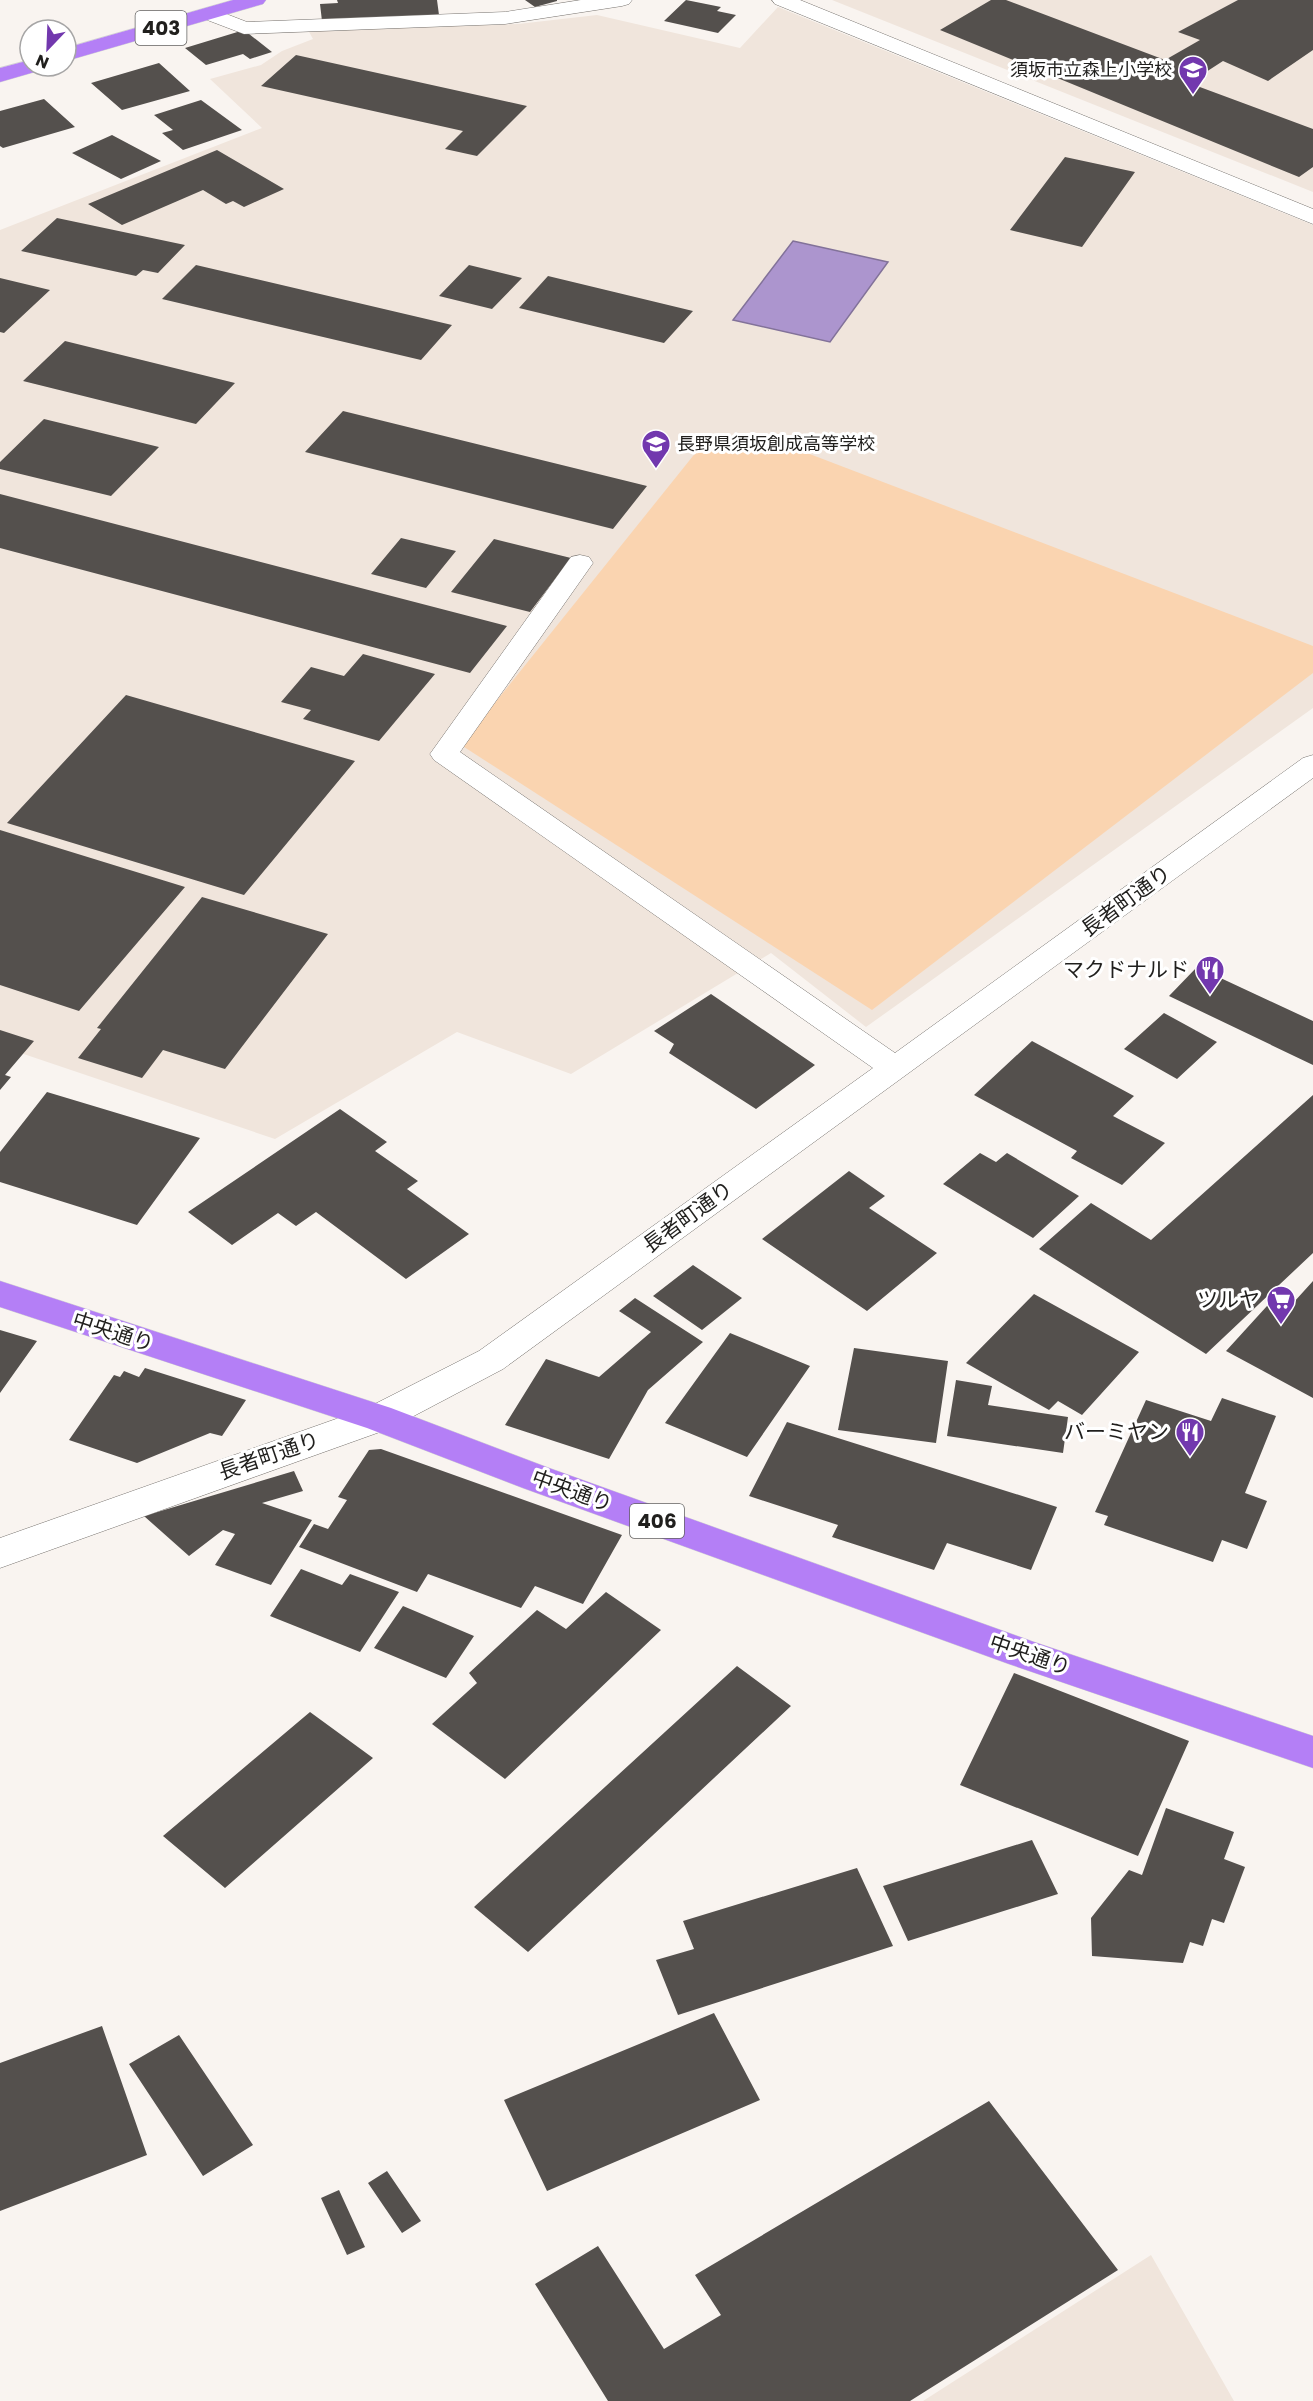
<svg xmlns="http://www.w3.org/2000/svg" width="1313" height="2401" viewBox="0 0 1313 2401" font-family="Poppins,'Noto Sans JP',sans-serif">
	<rect width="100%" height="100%" fill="#f9f4f0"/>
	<path fill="#f0e5dc" d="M832,0h481v192z
		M778,7l535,218v483l-447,319 -95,-74 -200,121 -114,-42 -182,107 -275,-93v-816l262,-102 -52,-49 51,-14 21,-14 31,-12 -5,-9 210,-6 79,-9 143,33z
		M1151,2255l83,146h-311z"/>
	<path fill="#fad4b0" d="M701,446l106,7 506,193v27l-441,337 -411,-265z"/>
	<path fill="#ac95ce" stroke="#827299" stroke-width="1.5" d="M793,241l95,21 -58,80 -97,-22z"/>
	<path fill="#54504d" d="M337,0h100l2,15 -117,6 -2,-17 18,-1z
		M525,0h32v1l-22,6z
		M686,0l35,7 -4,4 19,4 -18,18 -54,-12z
		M991,0h15l159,60 35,-20 -22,-8 60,-32h75v50l-45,31 -45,-20 -34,22 124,46v38l-14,10 -359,-147z
		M244,30l28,22 -22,7 -7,-5 -37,11 -21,-17z
		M296,55l231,51 -50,50 -32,-7 18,-18 -202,-45z
		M159,63l31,28 -68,19 -31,-27z
		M44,99l31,28 -72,21 -3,-2v-35z
		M201,100l41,30 -59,20 -21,-17 11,-3 -19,-15z
		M112,135l49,26 -40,18 -49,-26z
		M217,150l67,39 -40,18 -11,-6 -7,3 -23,-14 -81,35 -34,-21z
		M1065,157l70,15 -53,75 -72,-17z
		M57,218l128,27 -27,28 -15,-3 -7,6 -115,-25z
		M196,265l256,60 -31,35 -259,-61z
		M469,265l53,13 -30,31 -53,-13z
		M548,276l145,35 -29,32 -145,-35z
		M0,278l50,12 -46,43 -4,-1z
		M65,341l170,42 -39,41 -173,-43z
		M343,411l304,75 -34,43 -308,-77z
		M44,419l115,28 -48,49 -111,-27v-7z
		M0,494l507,132 -37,47 -470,-125z
		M401,538l55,13 -30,37 -55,-14z
		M494,539l77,19 -41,54 -79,-20z
		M363,654l72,20 -56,67 -76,-22 8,-9 -30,-8 30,-35 33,9z
		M126,695l229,66 -111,134 -237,-72z
		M0,830l185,57 -106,124 -79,-26z
		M202,897l126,37 -103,135 -62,-19 -21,28 -64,-20 23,-29 -4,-1z
		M1197,967l116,54v44l-144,-69z
		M711,994l104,71 -59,44 -87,-56 5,-9 -20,-13z
		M1164,1013l53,29 -40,37 -53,-30z
		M0,1030l34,11 -29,34 6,2 -11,13z
		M1032,1041l102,55 -21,20 52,27 -43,42 -51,-27 6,-7 -103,-56z
		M47,1092l153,46 -63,87 -137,-43v-30z
		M1313,1095v158l-107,101 -167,-105 52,-46 60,37z
		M340,1109l47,33 -12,9 43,30 -11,8 62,45 -63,45 -90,-67 -20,14 -18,-13 -46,32 -44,-33z
		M980,1153l16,9 11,-9 72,43 -46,42 -90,-54z
		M849,1171l36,25 -16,12 68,45 -70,58 -105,-72z
		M693,1265l49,33 -40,32 -49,-34z
		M1313,1281v117l-87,-47 52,-57 16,8z
		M1034,1294l105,58 -57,63 -24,-14 -9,9 -83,-47z
		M635,1298l68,44 -55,48 -39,69 -104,-34 41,-66 53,18 52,-45 -32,-21z
		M0,1330l37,11 -37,52z
		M730,1333l80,33 -63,91 -82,-34z
		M854,1348l94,13 -12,82 -98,-13z
		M145,1368l101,32 -24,36 -12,-3 -73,30 -68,-23 45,-65 6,2 4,-6 15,6z
		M956,1380l36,6 -4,19 80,12 -5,36 -116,-17z
		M1222,1398l54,18 -31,77 22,8 -20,48 -25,-9 -9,22 -109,-37 4,-9 -13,-4 51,-112 65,21z
		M787,1422l270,85 -26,63 -84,-27 -13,27 -102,-33 6,-12 -89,-29z
		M381,1449l241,86 -39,69 -48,-18 -14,22 -93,-34 -11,18 -118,-45 15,-23 14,5 19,-29 -9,-3 31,-47z
		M294,1471l9,20 -41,12 50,17 -41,65 -56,-20 20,-31 -12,-4 -34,26 -45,-40z
		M301,1569l41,16 8,-11 49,18 -39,60 -90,-36z
		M606,1592l55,38 -156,149 -73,-55 45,-41 -8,-10 68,-63 29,19z
		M403,1606l71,30 -28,42 -72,-30z
		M737,1666l54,40 -263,246 -54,-45z
		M1014,1673l175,68 -51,115 -178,-71z
		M310,1712l63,46 -148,130 -62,-52z
		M1166,1808l68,24 -10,27 21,8 -21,56 -12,-4 -9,27 -13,-4 -7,21 -91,-7 -1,-38 38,-48 13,5z
		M1032,1840l26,54 -150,47 -25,-55z
		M857,1868l36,78 -215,69 -22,-55 38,-11 -11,-28z
		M714,2013l46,87 -213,91 -43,-91z
		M102,2026l45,129 -147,56v-148z
		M179,2035l74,110 -50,31 -74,-112z
		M989,2101l129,169 -208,131h-302l-73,-117 63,-38 66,103 57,-34 -26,-40z
		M387,2171l34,50 -19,12 -34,-50z
		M339,2190l26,57 -18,8 -26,-57z"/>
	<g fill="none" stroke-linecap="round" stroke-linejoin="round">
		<g stroke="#787470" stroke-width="1">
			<path id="minor" d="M581,0h51l-3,4 -7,2 -117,18 -261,10 -42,-16 -4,-4 4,-4 7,-2 7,2 31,12 258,-10z
				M772,0h28l513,209v15l-538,-220z
				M580,555l9,2 4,6 -133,189 435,301 408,-295 10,-3v23l-810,591 -112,59 -391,140v-30l367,-130 112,-57 394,-283 -439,-308 -4,-6 141,-197z"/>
		</g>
		<g stroke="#d2d2d2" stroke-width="1">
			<path id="highway" d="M233,0h33l-3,4 -197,57v-13z
				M30,60v6h11l-3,5 -38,11v-14z
				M0,1281l391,127 158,60 485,174 279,94v32l-304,-104 -486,-176 -156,-60 -367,-121z"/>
		</g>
		<use href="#minor" fill="#fff" fill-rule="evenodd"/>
		<use href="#highway" fill="#b47ff6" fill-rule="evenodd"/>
	</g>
	<defs>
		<g id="school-pin" transform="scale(1.5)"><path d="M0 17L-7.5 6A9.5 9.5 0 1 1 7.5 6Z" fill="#7238ae" stroke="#fff"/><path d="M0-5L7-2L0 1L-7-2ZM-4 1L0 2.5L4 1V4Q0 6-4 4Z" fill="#fff"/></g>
		<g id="restaurant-pin" transform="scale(1.5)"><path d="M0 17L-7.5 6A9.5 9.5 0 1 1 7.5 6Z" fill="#7238ae" stroke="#fff"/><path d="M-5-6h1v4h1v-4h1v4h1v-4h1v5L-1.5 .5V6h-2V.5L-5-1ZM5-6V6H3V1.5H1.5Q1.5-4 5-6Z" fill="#fff"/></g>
		<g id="supermarket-pin" transform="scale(1.5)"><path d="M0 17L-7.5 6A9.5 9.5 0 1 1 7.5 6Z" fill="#7238ae" stroke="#fff"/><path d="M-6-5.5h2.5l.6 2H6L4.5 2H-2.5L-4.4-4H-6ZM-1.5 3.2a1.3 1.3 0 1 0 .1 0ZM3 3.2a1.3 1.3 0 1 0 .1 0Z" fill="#fff"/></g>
	</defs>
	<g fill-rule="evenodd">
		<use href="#school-pin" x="1193" y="70"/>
		<use href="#school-pin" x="656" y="444"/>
		<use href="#restaurant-pin" x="1210" y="970"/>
		<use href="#supermarket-pin" x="1281" y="1300"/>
		<use href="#restaurant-pin" x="1190" y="1432"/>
	</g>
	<g text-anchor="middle" stroke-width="6" stroke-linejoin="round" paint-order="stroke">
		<g font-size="18" fill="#201f1d" stroke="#fff" text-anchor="end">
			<text x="1172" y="76">須坂市立森上小学校</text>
			<text x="677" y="450" text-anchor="start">長野県須坂創成高等学校</text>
		</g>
		<g fill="#fff" stroke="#636261" stroke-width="1.5">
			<rect x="135.5" y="11" width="51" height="34" rx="4.5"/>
			<rect x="630" y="1504" width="54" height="34" rx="4.5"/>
		</g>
		<g font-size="20" font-weight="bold" fill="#201f1d">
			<text x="161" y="35">403</text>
			<text x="657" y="1528">406</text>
		</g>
		<g font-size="21" fill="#201f1d" stroke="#fff">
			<text transform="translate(1126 901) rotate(-36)" y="7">長者町通り</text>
			<text transform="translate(688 1217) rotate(-36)" y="7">長者町通り</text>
			<text transform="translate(113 1332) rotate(18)" y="7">中央通り</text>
			<text transform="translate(269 1456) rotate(-19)" y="7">長者町通り</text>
			<text transform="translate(572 1491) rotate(20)" y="7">中央通り</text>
			<text transform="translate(1030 1655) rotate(19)" y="7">中央通り</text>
		</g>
		<g font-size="21" fill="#201f1d" stroke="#fff" text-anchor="end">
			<text x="1189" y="977">マクドナルド</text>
			<text x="1260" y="1307">ツルヤ</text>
			<text x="1169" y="1439">バーミヤン</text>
		</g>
	</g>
	<g transform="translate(48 48) rotate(203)"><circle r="28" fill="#ffffff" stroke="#a6a5a5" stroke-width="1.5"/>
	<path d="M0-4.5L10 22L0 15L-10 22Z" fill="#7238ae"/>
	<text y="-9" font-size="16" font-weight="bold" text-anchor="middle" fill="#201f1d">N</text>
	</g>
</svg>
